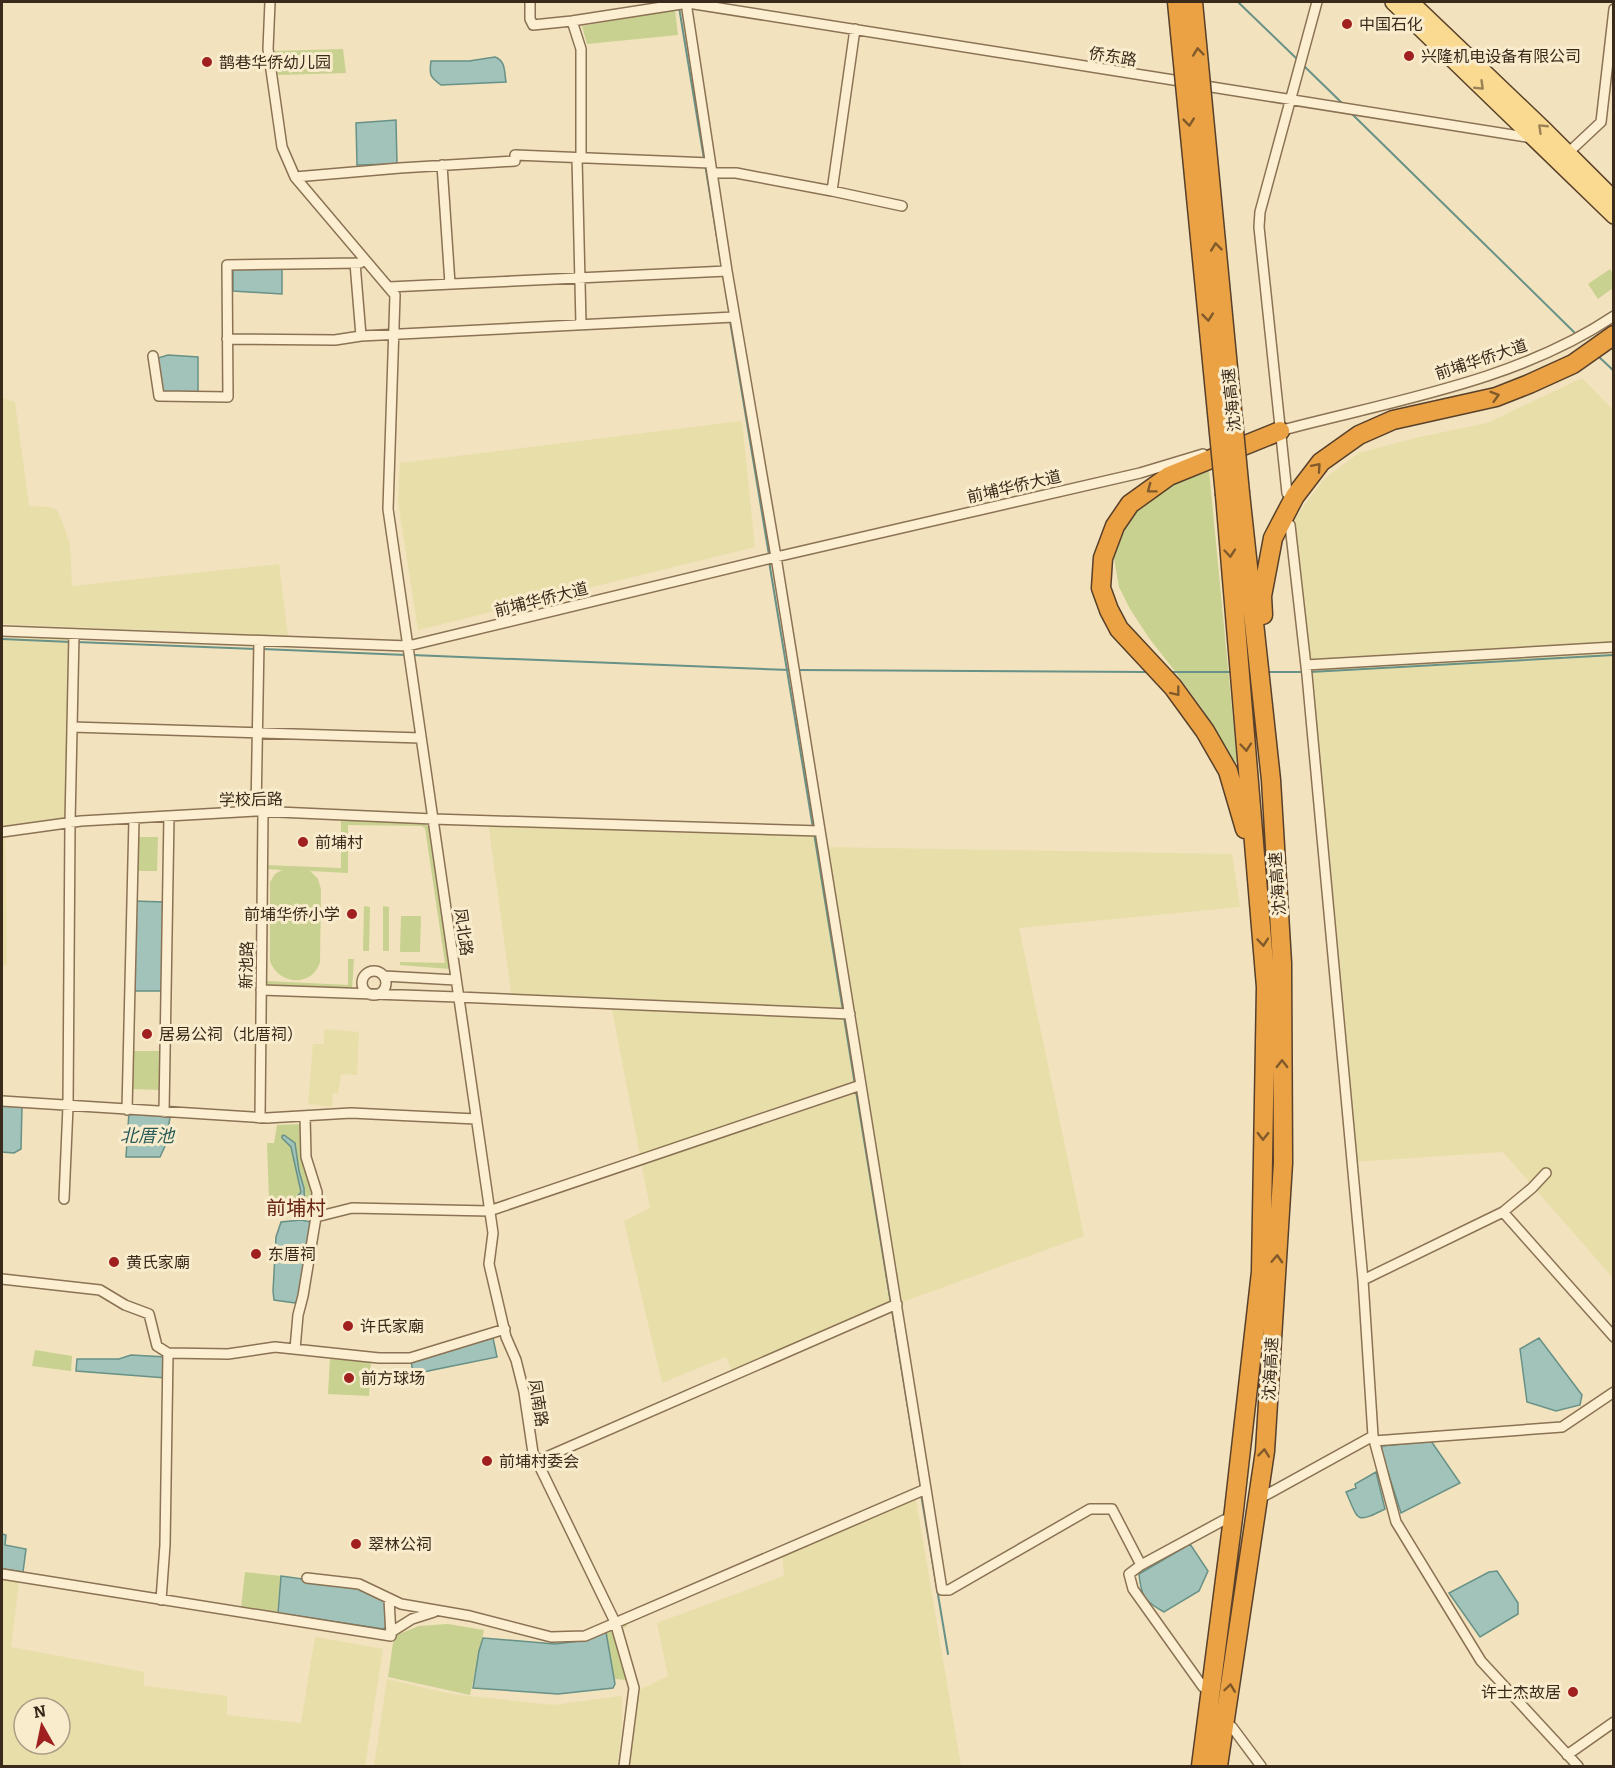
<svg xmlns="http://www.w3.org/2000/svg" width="1615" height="1768" viewBox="0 0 1615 1768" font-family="Bitter,'Noto Sans SC',serif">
	<rect width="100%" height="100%" fill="#f2e2bd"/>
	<path fill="#e8deaa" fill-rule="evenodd" d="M1582,378l31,32v868l-110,-126 -151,10 -62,-637 34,-46 35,-26 56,-15 72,-15z
		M2,398l13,4 14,104 20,1 8,3 7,17 6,17 2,42 207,-22 9,72 -286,-12z
		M742,421l13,126 -337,83 -20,-128 2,-39z
		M2,638l67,1 -4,181 -63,7z
		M488,821l332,10 3,16 409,7 8,53 -221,21 65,308 -187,68 -165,67 -6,-14 -64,26 -38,-162 26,-13 -38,-199 -100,-10z
		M2,836h3l2,129h-5z
		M324,1029l35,3 -2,43 -16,-1 -3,20 -5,-1 -1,14 -24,-3 5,-60h11z
		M916,1500l45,266h-332l10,-76 29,-14 -11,-53 127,-47 -2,-22z
		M2,1579l17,4 -8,64 133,25v14l83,10v19l74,8 14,-86 68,12 -18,117h-363zM24,1708h36v36h-36z
		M387,1679l64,15 102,11 69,-9v32l-5,38h-243z"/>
	<path fill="#c9d190" d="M675,10l3,25 -91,9 -5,-18z
		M343,49l3,24 -68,2 -5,-24z
		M1610,269l3,5v14l-15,11 -10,-15z
		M1209,470l28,292 -8,3 -26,-55 -29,-40 -25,-32 -19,-29 -11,-22 -6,-34 5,-23 29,-32 26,-15z
		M341,819l81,3 7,5 21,142 -50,-4v-3l45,1 -20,-135 -4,-2 -73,-1v48l-38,-2 8,8 3,10 -1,73c-7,25 -41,24 -50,-1v-79l5,-8 7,-4 -14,-1 -1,112 81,4v-26h6l-2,31 -90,-4 2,-121 77,3z
		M139,837h19l-1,34h-19z
		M364,906l6,1 -1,44h-6z
		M383,906l6,1v44h-6z
		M401,916h20l-1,36h-20z
		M132,1051h30l-1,39 -30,-1z
		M301,1124l1,26 11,44 2,20 -20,2 1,-18 -27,1 -2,-56h7l3,-18z
		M35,1350l37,6 -1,15 -39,-5z
		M330,1359l41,2 -2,35 -41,-2z
		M245,1572l36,4 -4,36 -36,-4z
		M624,1618l3,8 -14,6 15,48 -14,-1 -9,-51z
		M448,1624l36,6 -14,65 -82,-18 6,-41 25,-10z"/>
	<path fill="#a1c3b9" stroke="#689187" stroke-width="1.5" d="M495,57c11,4 9,14 11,25l-65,3c-11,-8 -12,-10 -10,-24h38z
		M396,120l1,44 -40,1 -1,-42z
		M233,268l49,1v25l-49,-3z
		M168,355l30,2v39l-37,-5 -3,-18v-15z
		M133,901l32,1 -3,89h-31z
		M2,1104l20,2 -1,43 -7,4 -12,-1z
		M129,1112l41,5 -4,27 -6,13h-34z
		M284,1135l11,8 4,28 5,17 1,27 -10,1 1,-18 5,-6 -10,-45 -9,-9v-2z
		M301,1220l10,2 -12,76 -4,5 -21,-3 -1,-9 3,-54 5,-15z
		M493,1338l4,19 -84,17 -2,-14z
		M1539,1338l43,57 -2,10 -24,6 -29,-9 -7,-53z
		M131,1355l35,2v21l-90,-7 1,-12h42z
		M1431,1441l29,42 -59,30 -20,-62 1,-5z
		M1376,1472l9,37c-30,15 -26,12 -39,-17l10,-4 -1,-4z
		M2,1534l4,1 -1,10 21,4 -3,23 -21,-3z
		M1190,1544l18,27 -9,20 -35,21c-20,-11 -23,-16 -25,-38z
		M1497,1571l21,32v11l-38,23 -31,-44 40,-21z
		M281,1576l78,11 27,13 3,26 -6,3 -105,-16z
		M606,1632l9,52 -2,4 -55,6 -85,-6 6,-37 4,-13 72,6 24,-3 16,-8z"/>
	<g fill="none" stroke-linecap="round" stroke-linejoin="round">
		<path stroke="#689187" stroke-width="2" d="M1238,2l60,58
			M679,7l25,152
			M1304,66l39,38
			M1351,113l227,223
			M705,164l17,104
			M723,274l7,42
			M730,321l39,234
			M1598,356l16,15
			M769,561l44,267
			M2,639l69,3
			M76,642l180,7
			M262,649l144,6
			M412,655l377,15
			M799,670l348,2
			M1170,672h61
			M1268,672h36
			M1310,672l304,-17
			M814,833l29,178
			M844,1017l11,68
			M856,1091l35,213
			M892,1310l29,178
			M921,1494l27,160"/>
		<g stroke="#8b7254" stroke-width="12">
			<path id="street" d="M270,2l-2,47 14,98 13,30 100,118 -7,214 105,724 -4,31 17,73 10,23 8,32 9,61 82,169 19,66 -10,78
				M530,2v17l3,6 39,-4 116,-18 498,79
				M572,21l9,28v109
				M1199,85l333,53
				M1568,153l33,-31 13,-113
				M577,158l4,166
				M442,165l8,119
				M712,173h24l96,18 70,15
				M295,177l105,-9 115,-7v-6l195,8
				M832,191l23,-162
				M355,263l6,73 373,-19
				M389,287l338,-16
				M227,339l108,1 26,-4
				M153,356l6,40 69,1 -1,-132 133,-2
				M1279,431c112,-30 237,-49 335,-115
				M1287,493l-28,-266 1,-15 57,-210
				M2,631l406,15 368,-89 364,-84 63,-19
				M1306,665l308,-18
				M72,727l349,11
				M256,811l3,-170
				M2,832l79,-11 175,-10 177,8 387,12
				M362 983a12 12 0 1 1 24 0a12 12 0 1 1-24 0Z
				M384,976l72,4
				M261,990l197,7 392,17
				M2,1101l265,17 84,-5 125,6
				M127,1110l7,-291
				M164,1112l5,-296
				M260,1118l3,-306
				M64,1199l4,-93 2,-283 4,-189
				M1503,1212l111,125
				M316,1217l36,-9 137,3 372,-126
				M2,1279l98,11 25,15 24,9 8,32 11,7
				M1363,1280l140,-68 29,-24 14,-15
				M295,1349l3,-34 5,-19 13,-79 1,-25 -11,-35 -1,-41
				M1373,1436l23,86 85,139 97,105
				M1374,1441l188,-14 52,-35
				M537,1461l360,-157
				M926,1489l16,101h7l141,-81h22l29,56
				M1266,1495l107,-59 -10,-156 -56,-605 -17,-150
				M2,1574l389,62 -2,-37
				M307,1578l52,6 42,20 69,12 81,21 34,-1 341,-147 -150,-932 -49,-286 -40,-262 1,-7
				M161,1600l4,-55 3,-192 60,1 47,-7 104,11h31l95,-29
				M393,1631l19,-12 22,-7
				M1203,1687l-70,-98 -4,-15 12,-9 83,-45
				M1232,1727l29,39
				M1567,1755l47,-33"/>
		</g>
		<g stroke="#58402a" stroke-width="18">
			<path id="primary" d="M1393,2l221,214
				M1411,2l135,129 68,68"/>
		</g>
		<g stroke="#58402a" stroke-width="21">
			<path id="highway" d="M1263,615l-1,-19 11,-58 22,-42 26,-34 38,-27 34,-15 103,-23 33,-13 44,-20 41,-29
				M1245,829l-17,-58 -23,-40 -32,-44 -54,-58 -10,-19 -8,-22 2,-30 12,-32 15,-22 39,-28 111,-45
				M1201,1766l33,-256 27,-238 5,-285 -41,-492
				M1218,1766l47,-315 18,-288 -1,-200 -11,-183 -31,-287"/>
		</g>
		<use href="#street" stroke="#fcefd1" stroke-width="9"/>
		<use href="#primary" stroke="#fad990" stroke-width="15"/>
		<use href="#highway" stroke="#eba244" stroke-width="18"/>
		<g stroke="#58402a" stroke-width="21" stroke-linecap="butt">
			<path id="highway-bridge" d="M1177,2l48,493
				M1193,2l47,491"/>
		</g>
		<use href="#highway-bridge" stroke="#eba244" stroke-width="18"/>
	</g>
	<defs><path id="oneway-chevron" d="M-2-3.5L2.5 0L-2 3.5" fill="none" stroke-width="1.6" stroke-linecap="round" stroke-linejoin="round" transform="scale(1.5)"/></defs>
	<g stroke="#805a2b">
		<use href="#oneway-chevron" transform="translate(1198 52) rotate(-96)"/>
		<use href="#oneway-chevron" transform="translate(1189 122) rotate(84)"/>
		<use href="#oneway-chevron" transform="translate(1216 247) rotate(-96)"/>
		<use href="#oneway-chevron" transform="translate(1208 317) rotate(84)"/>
		<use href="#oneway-chevron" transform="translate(1495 396) rotate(-16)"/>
		<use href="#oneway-chevron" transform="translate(1317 467) rotate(-49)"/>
		<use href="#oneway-chevron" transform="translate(1151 489) rotate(143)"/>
		<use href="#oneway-chevron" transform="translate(1230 553) rotate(85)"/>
		<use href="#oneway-chevron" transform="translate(1176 692) rotate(52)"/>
		<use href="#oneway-chevron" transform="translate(1246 747) rotate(85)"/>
		<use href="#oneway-chevron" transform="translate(1263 942) rotate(85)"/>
		<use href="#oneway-chevron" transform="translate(1282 1064) rotate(-90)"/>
		<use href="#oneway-chevron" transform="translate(1263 1136) rotate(91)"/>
		<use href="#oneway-chevron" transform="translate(1277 1259) rotate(-87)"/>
		<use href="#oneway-chevron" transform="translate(1264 1453) rotate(-84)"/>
		<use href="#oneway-chevron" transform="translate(1230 1688) rotate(-82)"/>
	</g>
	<g stroke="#9a8256">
		<use href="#oneway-chevron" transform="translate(1480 86) rotate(44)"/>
		<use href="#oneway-chevron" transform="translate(1542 128) rotate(-136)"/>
	</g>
	<g fill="#a01f1f" stroke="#f9eccd" stroke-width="2">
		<circle cx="1347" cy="24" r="6"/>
		<circle cx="1409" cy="56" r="6"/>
		<circle cx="207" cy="62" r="6"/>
		<circle cx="303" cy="842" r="6"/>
		<circle cx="352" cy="914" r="6"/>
		<circle cx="147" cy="1034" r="6"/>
		<circle cx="256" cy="1254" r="6"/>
		<circle cx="114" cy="1262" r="6"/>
		<circle cx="348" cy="1326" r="6"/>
		<circle cx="349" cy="1378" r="6"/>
		<circle cx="487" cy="1461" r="6"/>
		<circle cx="356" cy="1544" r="6"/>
		<circle cx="1573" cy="1692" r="6"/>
	</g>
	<g text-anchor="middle" stroke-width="6" stroke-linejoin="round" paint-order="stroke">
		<g font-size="16" fill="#392a1b" stroke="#f9eccd" text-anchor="start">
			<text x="1359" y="30">中国石化</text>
			<text x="1421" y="62">兴隆机电设备有限公司</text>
			<text x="219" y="68">鹊巷华侨幼儿园</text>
			<text x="315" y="848">前埔村</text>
			<text x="340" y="920" text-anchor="end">前埔华侨小学</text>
			<text x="159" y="1040">居易公祠（北厝祠）</text>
			<text x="268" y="1260">东厝祠</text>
			<text x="126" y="1268">黄氏家廟</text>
			<text x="360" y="1332">许氏家廟</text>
			<text x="361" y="1384">前方球场</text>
			<text x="499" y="1467">前埔村委会</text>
			<text x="368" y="1550">翠林公祠</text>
			<text x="1561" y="1698" text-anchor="end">许士杰故居</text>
		</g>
		<g font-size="16" fill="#392a1b" stroke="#f9eccd">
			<text transform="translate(1113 56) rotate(9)" y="6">侨东路</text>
			<text transform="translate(1481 359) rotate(-18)" y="6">前埔华侨大道</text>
			<text transform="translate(1231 400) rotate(-96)" y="6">沈海高速</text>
			<text transform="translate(1014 486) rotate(-13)" y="6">前埔华侨大道</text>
			<text transform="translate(541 599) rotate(-14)" y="6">前埔华侨大道</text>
			<text transform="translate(251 799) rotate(-1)" y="6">学校后路</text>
			<text transform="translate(1277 884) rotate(-94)" y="6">沈海高速</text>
			<text transform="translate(464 932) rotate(82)" y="6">凤北路</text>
			<text transform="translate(246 965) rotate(-89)" y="6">新池路</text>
			<text transform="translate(1270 1369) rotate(-87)" y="6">沈海高速</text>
			<text transform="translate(539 1403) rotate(81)" y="6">凤南路</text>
		</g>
		<g font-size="18" font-style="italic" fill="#285b58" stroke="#f9eccd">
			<text x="147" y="1142">北厝池</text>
		</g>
		<g font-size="20" fill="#6a2816" stroke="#f9eccd">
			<text x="296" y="1215">前埔村</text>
		</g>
	</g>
	<rect width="1615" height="1768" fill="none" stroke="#392a1b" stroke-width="6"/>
	<g transform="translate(42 1726) rotate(351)"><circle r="28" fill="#f9eccd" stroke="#ac9e86" stroke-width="1.5"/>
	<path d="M0-4.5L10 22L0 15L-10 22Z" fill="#a01f1f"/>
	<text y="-9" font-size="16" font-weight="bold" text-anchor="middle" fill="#392a1b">N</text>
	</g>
</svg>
